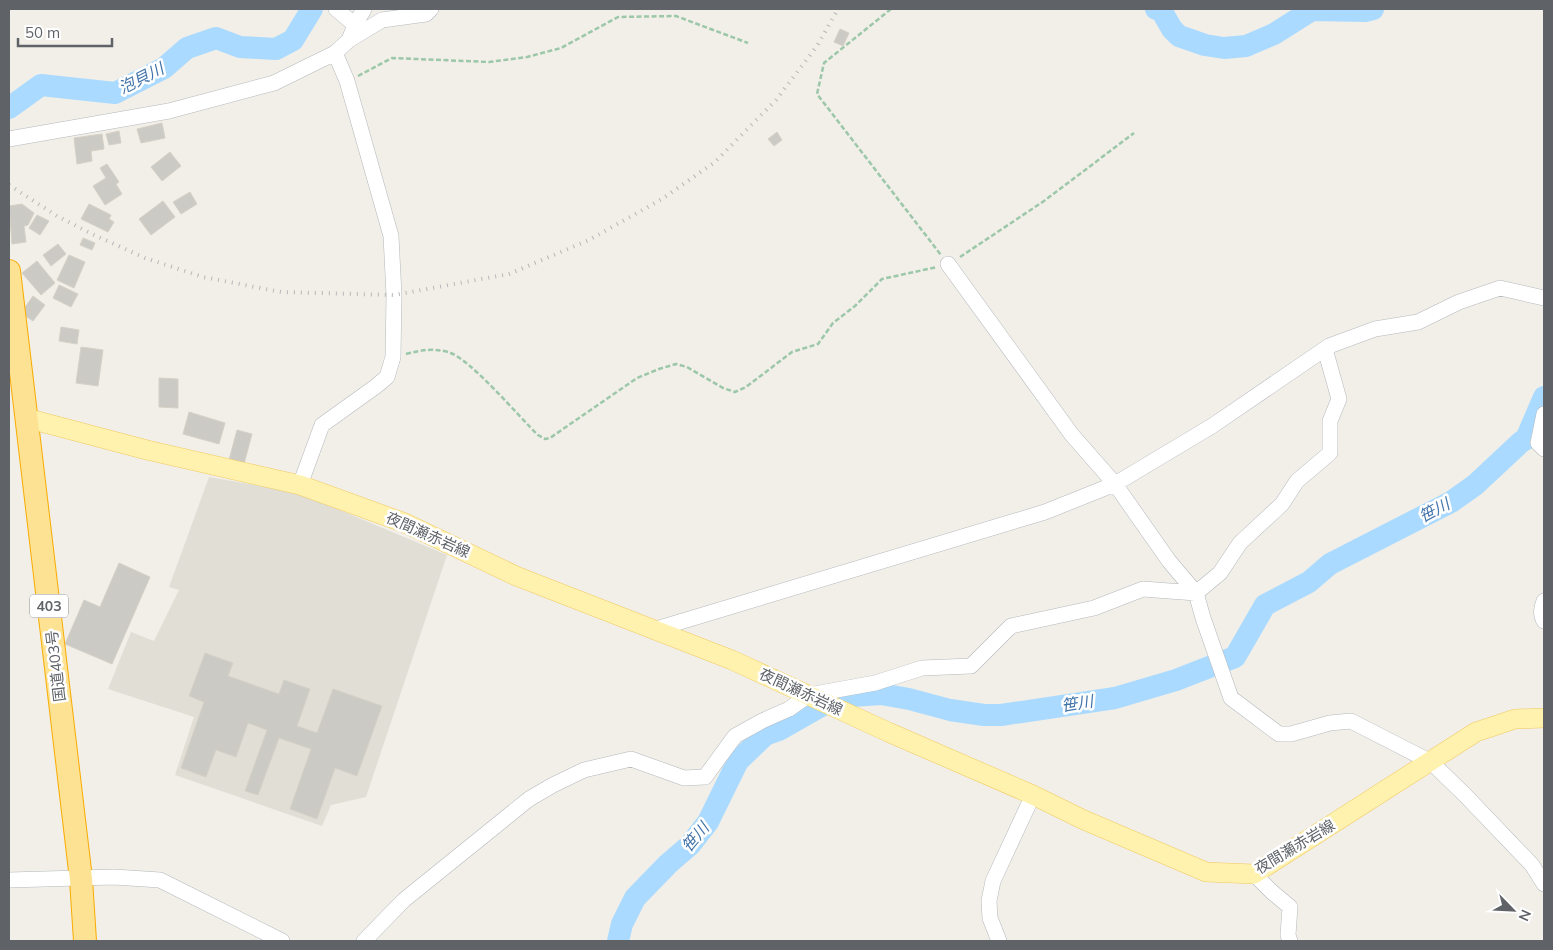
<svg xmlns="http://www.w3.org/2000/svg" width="1553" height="950" viewBox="0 0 1553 950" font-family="Mulish,'Noto Sans JP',sans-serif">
	<rect width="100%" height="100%" fill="#f1efe8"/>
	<path fill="#e1ded6" d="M209,477l90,16 148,62 -81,242 -35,8 -9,21 -147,-51 19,-58 -86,-28 23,-57 23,9 25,-51 -10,-3z"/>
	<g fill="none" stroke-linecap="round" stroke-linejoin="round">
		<path stroke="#aadaff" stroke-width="22" d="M1156,9l5,1 11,19 7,7 26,9 19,3 22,-2 28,-12 38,-24 53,1 8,-2
			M9,108l32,-23 74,8 49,-25 23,-20 29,-10 24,9 36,2 17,-9 19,-31
			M618,941l4,-17 13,-26 33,-34 22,-19 18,-23 30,-61 27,-26 14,-5 58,-33 44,-3 28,5 41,11 34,5h17l114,-17 61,-18 59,-23 30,-52 44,-23 21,-18 121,-62 24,-17 46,-43 5,-3 18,-42"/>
	</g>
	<path fill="#cccac5" stroke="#d6d1c6" d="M840,29l9,4 -6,13 -9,-4z
		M162,123l3,15 -24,5 -4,-14z
		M119,131l2,12 -12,2 -3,-11z
		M777,132l5,8 -8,6 -6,-7z
		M102,134l2,15 -13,2 1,10 -15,3 -3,-26z
		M170,152l11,14 -19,15 -11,-14z
		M107,164l12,18 -3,2 6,10 -17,11 -12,-19 13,-8 -6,-10z
		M190,192l7,12 -16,10 -8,-12z
		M163,201l12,16 -24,18 -12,-16z
		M22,204l12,9 -6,12 -4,1 2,16 -14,2 -3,-38z
		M89,204l22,11 -2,4 5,3 -6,10 -27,-13z
		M37,215l12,6 -9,14 -11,-7z
		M83,238l12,5 -3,7 -12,-5z
		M58,244l8,10 -15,12 -8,-11z
		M69,255l16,7 -11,26 -17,-8z
		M37,261l18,22 -14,12 -19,-22z
		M59,285l19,9 -7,13 -18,-9z
		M33,296l12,9 -12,16 -12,-8z
		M61,327l18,3 -2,14 -18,-3z
		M81,347l22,3 -5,36 -22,-3z
		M159,378l19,1v29l-19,-1z
		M189,412l36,11 -6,21 -36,-10z
		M237,430l15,4 -8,30 -15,-4z
		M119,563l31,14 -38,87 -47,-20 19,-44 16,7z
		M205,653l28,10 -5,13 51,18 5,-14 26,9 -13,37 20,7 16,-44 49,17 -25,70 -22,-8 -18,51 -27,-10 21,-60 -32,-11 -21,57 -13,-4 22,-61 -19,-7 -12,34 -20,-7 -10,27 -25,-9 23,-66 -15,-6z"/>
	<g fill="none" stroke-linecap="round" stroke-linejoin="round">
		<g stroke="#b5b8bc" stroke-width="16">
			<path id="minor" d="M355,25l9,-16
				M349,40l33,-20 44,-6 5,-5
				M9,139l160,-28 105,-28 61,-30 14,-13 6,-15 -19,-16
				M948,264l124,171 43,49 54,77 27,32 7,25 28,80 48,36h12l39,-11 21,-2 80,41 34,33 67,70 12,19
				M1544,414l-6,29 6,6
				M300,485l22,-60 53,-38 12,-10 6,-20 1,-62 -3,-59 -44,-155 -12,-28
				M1544,601c-3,7 -4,13 0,20
				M653,630l392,-118 70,-28 97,-58 117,-80 46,-17 43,-7 41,-20 41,-14 44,10
				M1254,874l18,18 18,15 -2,28 2,6
				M9,880l105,-3 46,3 122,61
				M364,941l40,-41 125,-101 24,-14 31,-15 47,-11 53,19 21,-1 30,-41 27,-15 27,-12 20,-14 66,-12 47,-15 49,-2 40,-40 83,-18 49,-19 53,4 24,-20 20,-30 42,-39 15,-23 33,-28v-32l9,-22 -14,-50
				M999,941l-9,-23 -1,-17 4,-20 40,-86"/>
		</g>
		<g stroke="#f2c960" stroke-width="20">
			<path id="major" d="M26,418l121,32 153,35 105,38 111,53 216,84 156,72 145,63 51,25 122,52 48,2 222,-142 39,-13 29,-1"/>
		</g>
		<g stroke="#f9ab00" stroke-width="24">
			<path id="highway" d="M9,271l72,608 4,62"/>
		</g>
		<path stroke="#9cc7a9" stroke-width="2.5" stroke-dasharray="5 2.5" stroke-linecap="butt" d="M891,9l-67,54 -7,31 124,161
			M358,76l34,-18 97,4 38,-5 34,-9 57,-31 58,-1 72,27
			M960,257l84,-56 90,-68
			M406,354c15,-4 27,-6 42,-2 22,6 71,65 90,83l7,4 5,-1 87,-60 22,-9 17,-5 11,3 36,21 12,4 11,-5 46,-35 26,-8 15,-21 22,-17 27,-27 55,-12"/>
		<use href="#minor" stroke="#fff" stroke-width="15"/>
		<use href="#major" stroke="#fff2af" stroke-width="19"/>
		<use href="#highway" stroke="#fde293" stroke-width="22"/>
		<path stroke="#b6b7b8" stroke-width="4" stroke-dasharray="1 6" stroke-linecap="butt" d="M9,185l48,31 35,18 53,24 58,19 78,15 113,3 115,-21 80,-34 73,-41 53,-37 61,-62 41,-54 21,-37"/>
	</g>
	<g text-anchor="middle" stroke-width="5" stroke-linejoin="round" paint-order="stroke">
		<rect fill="#fff" stroke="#8f9295" stroke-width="1" x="30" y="594.5" width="38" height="23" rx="4"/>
		<g font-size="14" font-weight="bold" fill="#5f6368">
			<text x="49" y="611">403</text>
		</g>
		<g font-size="15" fill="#5f6368" stroke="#fff">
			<text transform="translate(428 535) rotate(24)" y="5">夜間瀬赤岩線</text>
			<text transform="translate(56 666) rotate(-97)" y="5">国道403号</text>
			<text transform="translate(801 692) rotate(25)" y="5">夜間瀬赤岩線</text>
			<text transform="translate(1295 847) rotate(-31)" y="5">夜間瀬赤岩線</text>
		</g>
		<g font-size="16" font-style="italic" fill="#4174aa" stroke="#fff">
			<text transform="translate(141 78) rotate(-27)" y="6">泡貝川</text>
			<text transform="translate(1434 510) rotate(-28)" y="6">笹川</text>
			<text transform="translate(1077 703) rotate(-9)" y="6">笹川</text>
			<text transform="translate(695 837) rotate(-50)" y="6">笹川</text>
		</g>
	</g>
	<rect width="1553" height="950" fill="none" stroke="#5f6368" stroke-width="20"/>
	<g transform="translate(1513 910) rotate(114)" stroke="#ffffff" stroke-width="4" paint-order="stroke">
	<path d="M0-4L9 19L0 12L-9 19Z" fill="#5f6368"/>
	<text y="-8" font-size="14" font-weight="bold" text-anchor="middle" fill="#5f6368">N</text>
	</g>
	<path d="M18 38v8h94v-8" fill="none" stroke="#5f6368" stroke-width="2.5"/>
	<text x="25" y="38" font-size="15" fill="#5f6368" stroke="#ffffff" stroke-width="4" paint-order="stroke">50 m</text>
</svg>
